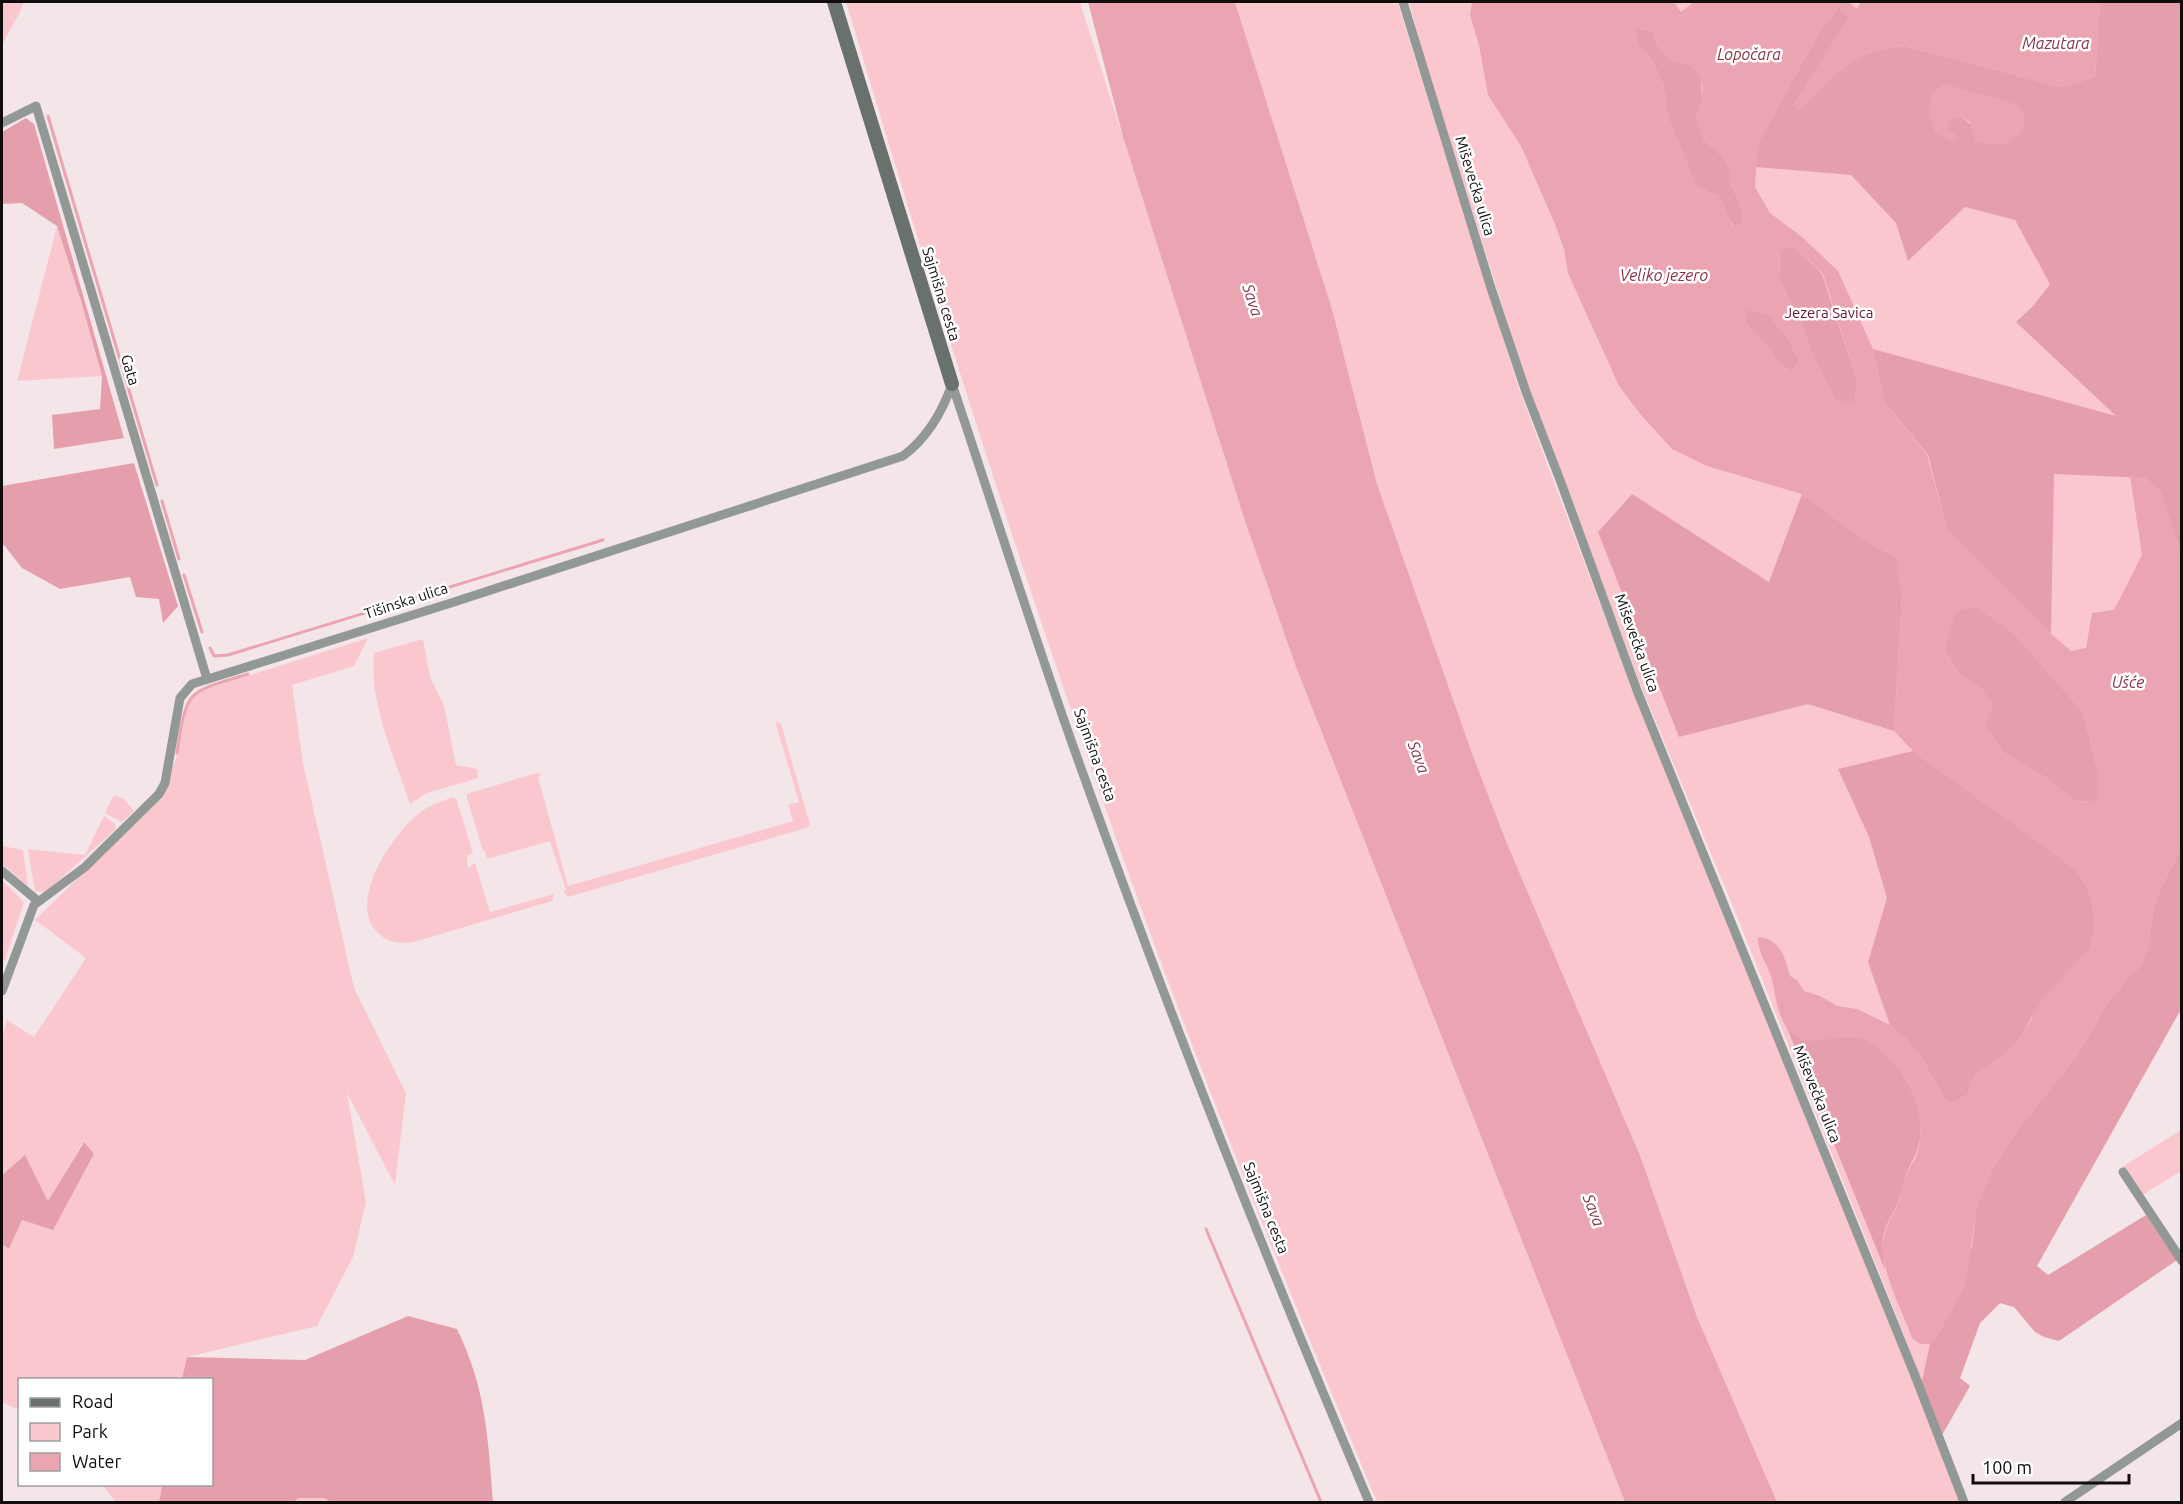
<svg xmlns="http://www.w3.org/2000/svg" width="2183" height="1504" viewBox="0 0 2183 1504" font-family="Ubuntu,sans-serif">
	<rect width="100%" height="100%" fill="#f4e6e8"/>
	<path fill="#fbc7cf" d="M2,2h22l-5,12 -17,31z
		M846,2h234l165,519 51,146 329,835h-248c-79,-189 -157,-379 -228,-572 -112,-306 -210,-617 -303,-928z
		M1235,2h157l1,2h5l120,382 36,96 80,212 278,680 49,128h-184l-80,-185 -56,-159 -133,-312 -35,-90 -96,-272 -45,-175z
		M1409,2h706l66,493v514l-167,298 -14,-4 -20,20 -20,55 10,8 -28,49 -45,-118 -163,-408 -91,-218 -116,-307 -106,-336z
		M57,226l24,75 21,75 -85,5z
		M368,638l-14,28 -62,19 11,78 51,225 52,105 -11,92 -48,-92 19,109 -13,55 -36,69 -130,31 -5,22 -162,1 -1,30 -17,-8v-158l7,5 13,-29 31,9 41,-75 -11,-12 -35,59 -23,-46 -23,20v-138l5,-17 27,17 52,-79 -51,-38 128,-126 15,-41 10,-51 14,-12 13,-4z
		M423,639l7,38 14,28 12,60 21,4 1,9 -51,15 -17,11c-16,-48 -41,-99 -36,-151z
		M775,721l6,3 28,97 1,4 -4,3 -238,69 -5,-6 3,-1 -16,-49 -63,18 -2,-8h-2l-16,-53v-4l69,-21 6,2 -4,2 30,109 225,-65 -5,-16 11,-3z
		M114,795l10,4 10,12 -12,11 -17,-9z
		M451,798h4l2,3 16,52 -6,3 1,12 7,-5 15,49 64,-18 -2,7 -138,41c-13,2 -25,1 -35,-8 -34,-31 13,-98 39,-120 10,-8 21,-12 33,-16z
		M104,816l11,8 1,5 -67,60 -6,3 -8,-1 -7,-42 57,6z
		M2,846l21,4 5,36 -26,-22z
		M2,880l22,22 -19,58 -3,-1z
		M2181,1130v41l-40,25 -19,-29z
		M102,1485h60l-3,17h-43z
		M299,1498h25l6,4h-37z"/>
	<path fill="#e59fac" fill-rule="evenodd" d="M2100,2h81v551l-21,-61 -15,-14 -91,-4 -3,160 -104,-105 -19,-74 -43,-52 -12,-54 243,67 -100,-94 18,-17 16,-21 -35,-64 -50,-13 -57,54 -12,-38 -45,-48 -95,-8 1,-22 64,-116 18,-22 10,11 -55,86 5,6c32,-33 58,-62 106,-64l155,41 35,-10zM1945,84l58,61 -44,-29 -11,5 -2,8z
		M1636,28l16,4c9,24 15,29 40,33l9,10 2,64 19,17 8,13v14l10,20 3,20 -9,3 -6,-9 -8,-20 -24,-11 -28,-68 -5,-34 -12,-26 -14,-15z
		M26,118l8,6 90,314 -70,11 -2,-34 48,-6 2,-33 -21,-75 -24,-75 -35,-23 -20,1v-72z
		M1793,245l29,29 35,106 -2,22 -19,-1 -21,-41 -17,-46 -19,-34 1,-30z
		M1746,309l22,5 20,24 11,22 -6,12 -12,-6 -11,-17 -24,-26z
		M134,463l44,143 -15,17 -4,-24 -23,-2 -6,-20 -70,12 -38,-21 -18,-23 -2,1v-60z
		M1632,494l137,88 33,-88 65,48 30,15 5,39 -8,135 -86,-27 -129,33 -81,-205z
		M1977,607l37,26 69,79 15,60v30l-23,-1 -27,-22 -44,-26 -20,-28 -1,-35 -23,-15 -16,-26 12,-39z
		M1913,751l152,110c6,5 13,11 17,17 13,20 15,48 8,70l-59,70 -11,21 -14,15 -28,18 -7,10 -3,12 -13,9 -10,-3 -21,-38 -16,-21 -18,-16 -22,-63 19,-64 -18,-61 -31,-68z
		M2181,849v160l-144,257 11,9 98,-60 31,45 -118,81 -15,-4 -9,-5 -21,-25 -14,-4 -20,20 -20,55 10,8 -28,49 -20,-54 8,-37 11,-14 31,-83 4,-36 15,-40 26,-40 60,-76 32,-54 18,-22 10,-9 6,-9 5,-14 6,-40 8,-22z
		M1785,1023c23,32 42,9 71,14 16,2 30,18 40,29 18,21 30,55 22,82 -3,10 -10,19 -13,29 -2,8 -3,15 -6,23 -4,11 -12,21 -15,33 -3,12 0,25 1,37z
		M84,1142l10,12 -41,76 -31,-10 -13,29 -7,-5v-69l23,-20 23,46z
		M408,1316l49,13c29,59 31,109 36,173h-163l-6,-4h-25l-6,4h-134l3,-17 50,-1v-104l-30,-1 5,-22 118,3z"/>
	<path fill="#eba4b1" fill-rule="evenodd" d="M1088,2h147l97,307 45,175 96,272 35,90 133,312 56,159 80,185h-152l-329,-835 -51,-146 -122,-384z
		M1472,2h202l7,10 13,-10h155l8,7 4,-7h239l-5,75 -35,10 -155,-41c-48,2 -74,32 -106,64l-6,-6 56,-86 -10,-11 -18,22 -63,116 -3,42 15,26 32,24 36,34 35,78 12,54 42,52 20,74 104,105 20,17 15,-3 6,-35 22,-3 28,-55 -12,-79 15,2 15,14 21,61v296l-19,36 -8,22 -6,40 -5,14 -6,9 -12,11 -16,20 -32,54 -60,76 -26,40 -15,40 -10,73 -25,46 -11,14h-10l-8,-6c-10,-28 -31,-66 -29,-95 1,-16 10,-27 16,-42 3,-8 3,-18 7,-26 2,-6 6,-11 9,-16 10,-23 5,-49 -5,-71 -8,-18 -34,-49 -55,-51 -20,-3 -43,12 -62,-3 -15,-12 -17,-37 -21,-54 -4,-17 -14,-24 -14,-43 22,1 27,21 32,39l7,4 7,11 16,5 17,10 20,3 33,16 18,16 16,21 21,38 10,3 13,-9 3,-12 7,-10 28,-18 14,-15 23,-41 47,-50c7,-22 5,-50 -8,-70 -4,-6 -11,-12 -17,-17l-152,-110 -19,-20 8,-135 -5,-39 -30,-15 -65,-48 -95,-28 -35,-17 -31,-34 -22,-29 -51,-113 -4,-24 -9,-25 -34,-78 -33,-51 -9,-50 -9,-30zM1636,28l16,4c9,24 15,29 40,33 15,17 12,31 3,51l8,23 19,17 8,13v14l10,20 2,20 -9,3 -5,-9 -8,-20 -24,-11 -28,-68 -5,-34 -12,-26 -13,-15zM1794,246l29,28 34,106 -2,22 -19,-2 -21,-40 -17,-46 -19,-34 1,-30zM1746,310l22,4 20,24 11,22 -6,12 -12,-6 -11,-17 -24,-26zM1977,607l37,26 69,79 15,60v30l-23,-1 -27,-22 -44,-26 -19,-27 8,-21 -10,-15 -23,-15 -16,-26 12,-38z
		M1945,84l74,21 6,13 -4,15 -18,12 -28,-3 -5,-20 -11,-6 -11,5 -2,8 12,8 -3,6 -20,-10 -7,-21 5,-20z"/>
	<g fill="none" stroke-linecap="round" stroke-linejoin="round">
		<path stroke="#eba4b1" stroke-width="3" d="M48,116l109,369
			M162,501l17,58
			M184,575l18,57
			M210,648l4,8 14,-1 375,-115
			M177,753c10,-66 10,-60 71,-79
			M1206,1229l115,273"/>
		<path stroke="#929895" stroke-width="9" d="M1403,2l88,286 35,104 34,88 78,213 276,680 50,129
			M2,123l34,-17 171,573
			M952,384c40,119 78,240 120,359 91,256 191,509 297,759
			M2,871l36,30
			M2,991l32,-86 51,-38 74,-73 6,-11 15,-85 12,-14 259,-81 452,-147c24,-18 39,-43 49,-72
			M2123,1172l59,89
			M2065,1502l117,-79"/>
		<path stroke="#69716d" stroke-width="14" d="M834,2l118,382"/>
	</g>
	<g text-anchor="middle" stroke-width="5" stroke-linejoin="round" paint-order="stroke">
		<g font-size="15" fill="#110d0d" stroke="#fff">
			<text transform="translate(1475 186) rotate(73)" y="5">Miševečka ulica</text>
			<text transform="translate(941 294) rotate(73)" y="5">Sajmišna cesta</text>
			<text transform="translate(130 370) rotate(73)" y="5">Gata</text>
			<text transform="translate(406 601) rotate(-18)" y="5">Tišinska ulica</text>
			<text transform="translate(1637 643) rotate(70)" y="5">Miševečka ulica</text>
			<text transform="translate(1095 755) rotate(70)" y="5">Sajmišna cesta</text>
			<text transform="translate(1817 1094) rotate(68)" y="5">Miševečka ulica</text>
			<text transform="translate(1266 1208) rotate(68)" y="5">Sajmišna cesta</text>
		</g>
		<g font-size="15" fill="#64122d" stroke="#fff">
			<text x="1829" y="318">Jezera Savica</text>
		</g>
		<g font-size="16" font-style="italic" fill="#863248" stroke="#fff">
			<text x="2056" y="49">Mazutara</text>
			<text x="1749" y="60">Lopočara</text>
			<text x="1664" y="281">Veliko jezero</text>
			<text transform="translate(1253 300) rotate(72)" y="6">Sava</text>
			<text x="2128" y="688">Ušće</text>
			<text transform="translate(1419 757) rotate(69)" y="6">Sava</text>
			<text transform="translate(1594 1210) rotate(69)" y="6">Sava</text>
		</g>
	</g>
	<rect width="2183" height="1504" fill="none" stroke="#110d0d" stroke-width="6"/>
	<rect x="18" y="1378" width="195" height="108" fill="#ffffff" stroke="#a09e9e" stroke-width="1.5"/>
	<rect x="30" y="1398" width="30" height="9" fill="#69716d" stroke="#a09e9e" stroke-width="1.5"/>
	<text x="72" y="1408" font-size="18" fill="#110d0d">Road</text>
	<rect x="30" y="1423" width="30" height="18" fill="#fbc7cf" stroke="#a09e9e" stroke-width="1.5"/>
	<text x="72" y="1438" font-size="18" fill="#110d0d">Park</text>
	<rect x="30" y="1453" width="30" height="18" fill="#eba4b1" stroke="#a09e9e" stroke-width="1.5"/>
	<text x="72" y="1468" font-size="18" fill="#110d0d">Water</text>
	<path d="M1973 1474v9h156v-9" fill="none" stroke="#110d0d" stroke-width="3"/>
	<text x="1982" y="1474" font-size="18" fill="#110d0d" stroke="#ffffff" stroke-width="4.5" paint-order="stroke">100 m</text>
</svg>
